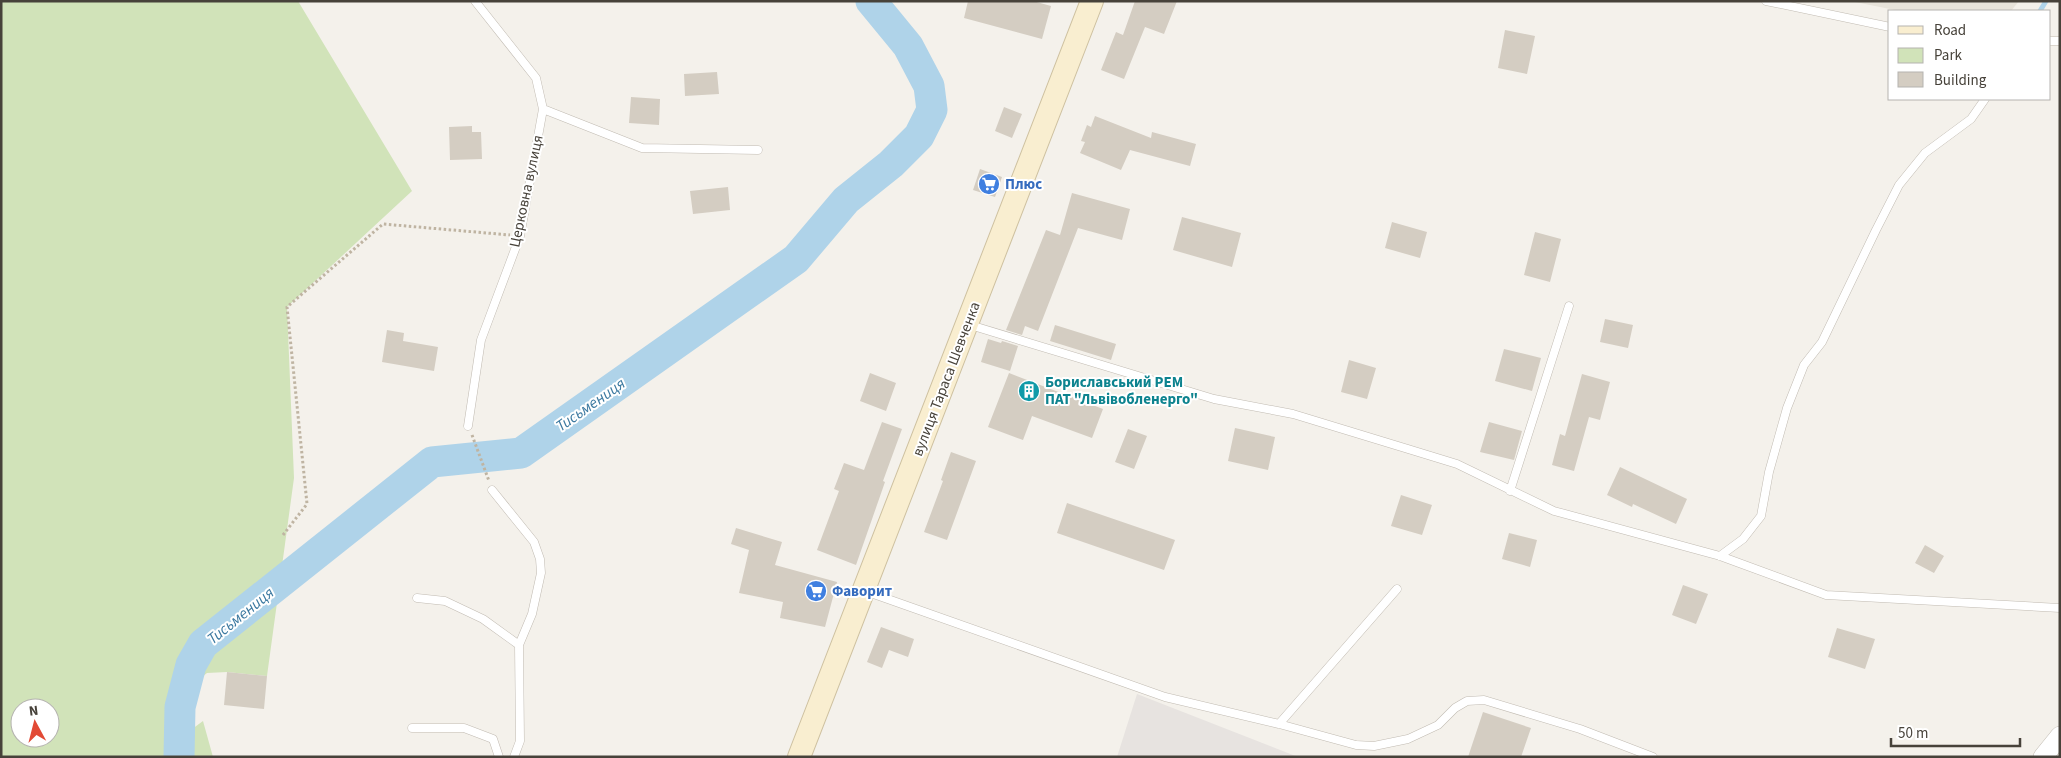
<svg xmlns="http://www.w3.org/2000/svg" width="2061" height="758" viewBox="0 0 2061 758" font-family="'Source Sans 3',sans-serif">
	<rect width="100%" height="100%" fill="#f4f1eb"/>
	<path fill="#e7e3da" d="M1850,1h169l-8,10h-111z"/>
	<path fill="#e7e3e0" d="M1137,694l161,63h-181z"/>
	<path fill="#d1e3b9" fill-rule="evenodd" d="M1,1h297l114,190 -125,116 7,171 -27,198 -40,-4 -20,1 -39,31 16,31 19,-14 10,36h-212zM20,708h30v30h-30z"/>
	<g fill="none" stroke-linecap="round" stroke-linejoin="round">
		<path stroke="#afd3e9" stroke-width="5" d="M2040,11l6,-10"/>
		<path stroke="#afd3e9" stroke-width="31" d="M179,757l1,-50 11,-42 12,-21 229,-182 89,-9 275,-194 50,-59 45,-36 28,-28 13,-26 -3,-24 -21,-40 -37,-45"/>
	</g>
	<path fill="#d4cdc2" d="M968,1h65l18,5 -9,33 -78,-21z
		M1135,1h42l-13,33 -19,-7 -21,52 -23,-9 15,-38 7,3z
		M1505,30l30,6 -8,38 -29,-6z
		M717,72l2,22 -34,2 -1,-22z
		M631,97l29,2 -1,26 -30,-2z
		M1004,107l18,7 -10,24 -17,-7z
		M1095,116l56,22 1,-6 44,12 -6,22 -60,-16 -9,20 -41,-17 5,-11 -4,-1 6,-16 4,2z
		M472,126v6h9l1,27 -32,1 -1,-33z
		M980,169l22,8 -7,20 -22,-7z
		M728,187l2,23 -37,4 -3,-23z
		M1072,193l58,16 -8,31 -44,-12 -40,103 -13,-5 -3,9 -16,-5 40,-100 14,5z
		M1182,217l59,16 -9,34 -59,-17z
		M1392,222l35,10 -7,26 -35,-10z
		M1535,232l26,7 -11,43 -26,-7z
		M1605,319l28,6 -5,23 -28,-6z
		M1055,325l61,19 -5,16 -61,-19z
		M387,330l17,3 -1,8 35,6 -4,24 -52,-9z
		M988,339l13,4 1,-2 16,5 -8,25 -29,-9z
		M1504,349l37,9 -9,33 -37,-10z
		M1349,360l27,8 -9,31 -26,-7z
		M870,373l26,10 -10,28 -26,-10z
		M1009,373l94,36 -11,29 -60,-22 -9,24 -35,-13z
		M1582,374l28,8 -10,38 -11,-3 -15,54 -22,-6 8,-31 5,2z
		M882,422l20,7 -19,52 2,1 -29,83 -39,-15 22,-59 -5,-2 10,-26 20,7z
		M1489,422l33,9 -8,29 -34,-8z
		M1235,428l40,9 -7,33 -40,-9z
		M1128,429l19,7 -13,33 -19,-7z
		M951,452l25,9 -29,79 -23,-8 19,-51 -2,-1z
		M1620,467l67,32 -11,25 -43,-20 -1,3 -25,-12z
		M1401,495l31,10 -10,30 -31,-9z
		M1067,503l108,37 -11,30 -107,-37z
		M736,528l46,14 -7,23 62,17 -12,45 -45,-9 3,-16 -44,-9 10,-43 -18,-6z
		M1509,533l28,7 -7,27 -28,-8z
		M1925,545l19,11 -10,17 -19,-10z
		M1683,585l25,9 -12,30 -24,-9z
		M881,627l33,12 -6,18 -19,-7 -7,18 -15,-6z
		M1837,628l38,11 -10,30 -37,-12z
		M227,672l40,4 -3,33 -40,-4z
		M1483,712l48,16 -10,29h-53z"/>
	<g fill="none" stroke-linecap="round" stroke-linejoin="round">
		<g stroke="#c1bbb2" stroke-width="9">
			<path id="service" d="M1766,1l124,26
				M2050,41h10
				M543,109l99,39 116,2
				M970,325l244,74 79,15 115,35 49,15 97,47 166,45 106,39 234,13
				M468,426l13,-86 39,-104 23,-127 -7,-31 -61,-77
				M492,490l42,52 6,17 1,14 -9,41 -13,31 1,96 -6,16
				M1510,491l59,-185
				M1720,556l23,-17 18,-23 8,-44 18,-64 17,-43 18,-23 54,-112 23,-45 26,-32 46,-34 14,-20
				M865,591l300,106 114,27 77,21 18,1 34,-7 30,-14 17,-17 12,-7 17,-1 96,29 73,28
				M417,598l28,3 38,18 36,26
				M1279,724l118,-135
				M412,728h52l29,11 6,18"/>
		</g>
		<g stroke="#c1bbb2" stroke-width="20">
			<path id="tertiary" d="M2043,757l17,-21"/>
		</g>
		<g stroke="#cec1a0" stroke-width="24">
			<path id="secondary" d="M799,757l293,-756"/>
		</g>
		<path stroke="#bfb4a2" stroke-width="3" stroke-dasharray="2.5 2.5" stroke-linecap="butt" d="M472,435l17,46
			M283,535l24,-31 -20,-197 96,-83 127,11"/>
		<use href="#service" stroke="#fff" stroke-width="8"/>
		<use href="#tertiary" stroke="#fff" stroke-width="19"/>
		<use href="#secondary" stroke="#f9eed0" stroke-width="22"/>
	</g>
	<defs>
		<g id="supermarket-disc" transform="scale(1.125)"><circle r="9.5" fill="#3f7fe0" stroke="#fff"/><path d="M-6-5.5h2.5l.6 2H6L4.5 2H-2.5L-4.4-4H-6ZM-1.5 3.2a1.3 1.3 0 1 0 .1 0ZM3 3.2a1.3 1.3 0 1 0 .1 0Z" fill="#fff"/></g>
		<g id="building-disc" transform="scale(1.125)"><circle r="9.5" fill="#0f9aa8" stroke="#fff"/><path d="M-4-6H4V6H1V3H-1V6H-4ZM-2.5-4.3h1.7v1.8h-1.7ZM.8-4.3h1.7v1.8H.8ZM-2.5-1h1.7V.8h-1.7ZM.8-1h1.7V.8H.8Z" fill="#fff"/></g>
	</defs>
	<g fill-rule="evenodd">
		<use href="#supermarket-disc" x="989" y="184"/>
		<use href="#building-disc" x="1029" y="391"/>
		<use href="#supermarket-disc" x="816" y="591"/>
	</g>
	<g text-anchor="middle" stroke-width="4" stroke-linejoin="round" paint-order="stroke">
		<g font-size="15" font-weight="bold" fill="#366cbe" stroke="#fff" text-anchor="start">
			<text x="1005" y="189">Плюс</text>
			<text x="832" y="596">Фаворит</text>
		</g>
		<g font-size="15" fill="#47423a" stroke="#fff">
			<text transform="translate(526 191) rotate(-78)" y="5">Церковна вулиця</text>
			<text transform="translate(946 379) rotate(-69)" y="5">вулиця Тараса Шевченка</text>
		</g>
		<g font-size="15" font-weight="bold" fill="#0d838f" stroke="#fff" text-anchor="start">
			<text x="1045" y="387">Бориславський РЕМ<tspan x="1045" dy="17">ПАТ "Львівобленерго"</tspan></text>
		</g>
		<g font-size="16" font-style="italic" fill="#3c79a0" stroke="#fff">
			<text transform="translate(590 404) rotate(-35)" y="6">Тисьмениця</text>
			<text transform="translate(240 615) rotate(-39)" y="6">Тисьмениця</text>
		</g>
	</g>
	<rect width="2061" height="758" fill="none" stroke="#47423a" stroke-width="5"/>
	<rect x="1888" y="10" width="162" height="90" fill="#ffffff" stroke="#b5b3b0"/>
	<rect x="1898" y="26" width="25" height="8" fill="#f9eed0" stroke="#b5b3b0"/>
	<text x="1934" y="35" font-size="15" fill="#47423a">Road</text>
	<rect x="1898" y="48" width="25" height="15" fill="#d1e3b9" stroke="#b5b3b0"/>
	<text x="1934" y="60" font-size="15" fill="#47423a">Park</text>
	<rect x="1898" y="72" width="25" height="15" fill="#d4cdc2" stroke="#b5b3b0"/>
	<text x="1934" y="85" font-size="15" fill="#47423a">Building</text>
	<g transform="translate(35 723) rotate(353)"><circle r="24" fill="#ffffff" stroke="#b5b3b0"/>
	<path d="M0-4L9 19L0 12L-9 19Z" fill="#e24a35"/>
	<text y="-8" font-size="14" font-weight="bold" text-anchor="middle" fill="#47423a">N</text>
	</g>
	<path d="M1891 738v8h129v-8" fill="none" stroke="#47423a" stroke-width="2.5"/>
	<text x="1898" y="738" font-size="15" fill="#47423a" stroke="#ffffff" stroke-width="4" paint-order="stroke">50 m</text>
</svg>
